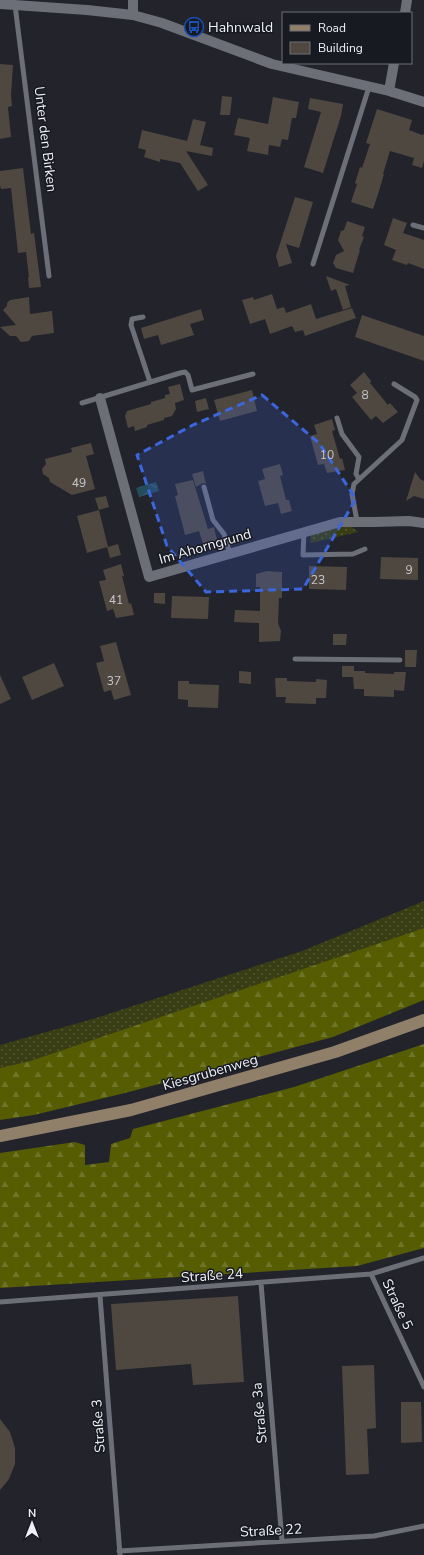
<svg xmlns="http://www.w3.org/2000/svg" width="424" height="1555" viewBox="0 0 424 1555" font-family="'Nunito Sans',sans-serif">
	<defs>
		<pattern id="grass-dots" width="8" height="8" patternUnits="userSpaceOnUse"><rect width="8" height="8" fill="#383d13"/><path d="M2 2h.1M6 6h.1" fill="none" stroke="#555a36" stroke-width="1.8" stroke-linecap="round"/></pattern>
		<pattern id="forest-firs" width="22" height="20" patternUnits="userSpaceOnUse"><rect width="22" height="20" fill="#555c02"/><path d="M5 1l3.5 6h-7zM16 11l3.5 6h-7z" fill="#6e7428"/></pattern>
		<pattern id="water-waves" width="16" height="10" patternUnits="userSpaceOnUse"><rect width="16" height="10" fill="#244c5a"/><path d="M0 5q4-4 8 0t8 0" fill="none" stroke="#446672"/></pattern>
	</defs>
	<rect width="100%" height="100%" fill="#22232b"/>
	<path fill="url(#grass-dots)" d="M344,526l8,1 6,5 -47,11 -1,-9z
		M424,901v27l-394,133 -30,7v-23l96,-27 206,-67z"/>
	<path fill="url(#forest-firs)" d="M424,928v72l-91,37 -204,55 -95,23 -34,5v-52l30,-7z
		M424,1044v204l-67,18 -357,22v-135l75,-11 10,3v20l24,-3 2,-18 19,-6 3,-9 161,-42z"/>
	<path fill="url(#water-waves)" d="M156,482l3,9 -20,6 -3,-9z"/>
	<path fill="#4f4841" d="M0,64l13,1 -2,30 1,11 -4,1 3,30 -11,2z
		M222,96l10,1 -2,18h-10z
		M273,97l26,5 -3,16h-4l-4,22 -6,-1 -2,8 -11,-2 -1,10 -21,-4 3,-13 -16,-3 4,-17 30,6z
		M310,98l33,6 -2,12 -18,57 -19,-6 17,-55 -13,-3z
		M377,109l35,11 -3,10 13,5 2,-1v27l-2,7 -10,-3 2,-7 -24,-7 -7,23h1l-5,17 -6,18 -22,-7 6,-18 -2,-1 5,-16 2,1 8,-24 -4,-1z
		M193,119l13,3 -6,23 13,3 -1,8 -26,-5 22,34 -10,6 -18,-28 -20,-4v3l-16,-5 2,-7 -8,-2 4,-18 45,11z
		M23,168l8,66 3,-1 7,54 -12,1 -1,-11h1l-3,-25 -8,1 -7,-65 -10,1 -1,-4v-14z
		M295,197l18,5 -14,46 -13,-4 6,19 -13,4 -3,-11z
		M393,218l14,5 -4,10 21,7v29l-16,-6 -1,2 -15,-5 4,-10 -12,-5z
		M347,221l18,6 -3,9 2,1 -5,13h1l-7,23 -17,-5 -3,-5 3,-8 8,-4 -6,-11 3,-9 3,-1z
		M326,276l24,9 -5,1 6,21 -8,3 -7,-21 -5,2z
		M272,294l5,15 7,-2 2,6 25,-9 5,15 36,-11 4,10 -51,18 -2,-6 -8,2 -3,-6 -22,8 -5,-15 -15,5 -8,-24 11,-3 1,3z
		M29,297l1,17 22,-3 2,22 -22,3 -3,5 -8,1 -5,-6h-6l-10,-9 16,-2 -13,-15 4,-4v-3l3,-3z
		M201,309l3,11 -14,4 4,11 -33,10 -3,-10 -14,4 -3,-11z
		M362,315l62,21v25l-69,-24z
		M364,372l7,9 -1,2 18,22 2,-2 8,9 -15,11 -7,-7 -5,4 -19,-23 5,-4 -7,-8z
		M180,384l4,16 -9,3 1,6 -4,7 -8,2v2l-17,5v2l-12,4 -1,-5 -6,2 -3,-12 2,-5 24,-7v-2l14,-4v-3l5,-1 -2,-7z
		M252,390l5,21 -37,10 -6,-21z
		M206,398l3,11 -12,3 -2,-11z
		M332,419l3,11 -3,1 8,28 2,-1 3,12 -18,3 -3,-9 -6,1 -8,-29 7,-2 -3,-9z
		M91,443l3,11 -8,2 9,33 -23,6 -22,-13 -1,-4 -6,-4 -1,-5 4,-5 -1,-5 27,-7 -1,-4z
		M280,464l3,11 -3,1 6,24h3l3,11 -11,3 -3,-11 -13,3 -7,-25 7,-2 -3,-10z
		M203,471l3,13 -3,-1 -7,4 -4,-13z
		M415,472l5,7 4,2v18l-10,-3 -8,5z
		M193,480l15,49 6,-2 3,13 -14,4 -4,-13 -14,4 -10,-39 3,-1 -3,-11z
		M106,496l3,11 -10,3 9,37 10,-3 3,11 -11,3 -3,-11 -20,6 -10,-37 22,-6 -4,-12z
		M381,557l37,1v22l-38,-1z
		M121,564l3,12h-2l7,28 2,-1 3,12 -18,3 -3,-9 -6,2 -8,-30 7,-1 -3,-10z
		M309,566l38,1 -1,23 -37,-1z
		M267,571l15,1v26h-3l-1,25 3,8 -1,10 -21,1v-19l-25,-1 1,-12 25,1v-24h-4v-13z
		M154,593h11v11l-11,-1z
		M172,596l37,1 -1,22 -37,-1z
		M333,634h14l-1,11h-13z
		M116,642l15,53 -17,5 -3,-10 -7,2 -8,-29 8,-2 -4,-15z
		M405,650h12l-1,17h-11z
		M54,663l10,23 -32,14 -10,-23z
		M342,666h12v5h11v2l29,1v-2h12l-2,19 -10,-1v7l-30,-1v-7h-10l-1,-12h-11z
		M239,671l12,1v12l-12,-1z
		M0,675l11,24 -11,5z
		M275,678h12v3l29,1v-3l11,1 -1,18h-10v6l-31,-1 1,-6h-10z
		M178,681h11v3l30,1 -1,23 -30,-1v-7l-10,-1z
		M238,1296l6,86 -51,3 -2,-21 -75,6 -5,-66z
		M374,1365l2,63 -9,1 2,45 -23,1 -4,-109z
		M401,1402h20l1,40 -21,1z
		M0,1419l10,13 5,16v16l-6,15 -9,11z"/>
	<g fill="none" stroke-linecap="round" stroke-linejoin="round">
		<path stroke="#6d6f78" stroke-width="5" d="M15,5l34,271
			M413,225l11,3
			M313,264l56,-177
			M143,317l-11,2 -1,6 19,57
			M82,403l98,-30 5,-1 3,3 4,15 61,-16
			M337,418l5,16 17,23 -3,17 3,5
			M204,487l9,33 11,14 6,20
			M357,521l-5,-27 2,-10 48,-44 15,-40 -2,-3 -21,-13
			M304,532l-1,23 50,-1 12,-5
			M295,659l105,1
			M371,1274l53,113
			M261,1283l21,258
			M100,1296l20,259
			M0,1302l371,-28 53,-16
			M119,1551l255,-15 50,-10"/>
		<path stroke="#6d6f78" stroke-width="10" d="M0,4l87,6 46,5 29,8 110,41 117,27 35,11
			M405,13l2,-13
			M133,15v-15
			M389,91l5,-28
			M100,398l49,179 191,-55h33l36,-1 15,2"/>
		<path stroke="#907f69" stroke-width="12" d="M0,1136l131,-26 204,-58 89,-32"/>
	</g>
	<path fill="#3c66dc" fill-opacity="0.2" stroke="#3c66dc" stroke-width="3" stroke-dasharray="8 5" stroke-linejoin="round" d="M262,395l57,48 37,56 -53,90 -97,3 -39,-46 -30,-91 56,-30z"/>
	<defs>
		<g id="bus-ring" transform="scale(1)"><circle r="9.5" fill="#181a21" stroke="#1a4fb4" stroke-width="1.5"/><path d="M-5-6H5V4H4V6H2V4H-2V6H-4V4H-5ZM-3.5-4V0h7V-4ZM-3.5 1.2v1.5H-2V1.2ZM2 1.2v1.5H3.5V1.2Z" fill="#1a4fb4"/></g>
	</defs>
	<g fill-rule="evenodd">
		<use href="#bus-ring" x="194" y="27"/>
	</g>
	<g text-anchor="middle" stroke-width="3" stroke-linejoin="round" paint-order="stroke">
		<g font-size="12" fill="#c7c7c9">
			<text x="365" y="399">8</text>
			<text x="327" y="459">10</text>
			<text x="79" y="487">49</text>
			<text x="409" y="574">9</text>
			<text x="318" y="584">23</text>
			<text x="116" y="604">41</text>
			<text x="114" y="685">37</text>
		</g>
		<g font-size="14" fill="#eff1f6" stroke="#181a21" text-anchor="start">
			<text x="208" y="32">Hahnwald</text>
		</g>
		<g font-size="14" fill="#eff1f6" stroke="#181a21">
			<text transform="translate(46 139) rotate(83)" y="5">Unter den Birken</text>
			<text transform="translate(205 546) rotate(-16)" y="5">Im Ahorngrund</text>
			<text transform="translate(210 1072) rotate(-16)" y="5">Kiesgrubenweg</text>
			<text transform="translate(212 1275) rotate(-4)" y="5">Straße 24</text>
			<text transform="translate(398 1304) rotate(65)" y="5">Straße 5</text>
			<text transform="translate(259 1413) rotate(-95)" y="5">Straße 3a</text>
			<text transform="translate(98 1426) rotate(-94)" y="5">Straße 3</text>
			<text transform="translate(271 1530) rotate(-3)" y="5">Straße 22</text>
		</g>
	</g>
	<rect x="282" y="12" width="130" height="52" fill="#181a21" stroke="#6e7076"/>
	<rect x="290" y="25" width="20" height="6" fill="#907f69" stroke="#6e7076"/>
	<text x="318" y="32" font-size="12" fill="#eff1f6">Road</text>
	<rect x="290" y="42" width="20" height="12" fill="#4f4841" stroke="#6e7076"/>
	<text x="318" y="52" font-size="12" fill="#eff1f6">Building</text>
	<g transform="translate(32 1523)" stroke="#181a21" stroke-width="3" paint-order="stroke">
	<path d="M0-3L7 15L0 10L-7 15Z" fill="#eff1f6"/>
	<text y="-6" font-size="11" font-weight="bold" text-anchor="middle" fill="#eff1f6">N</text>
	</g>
</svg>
